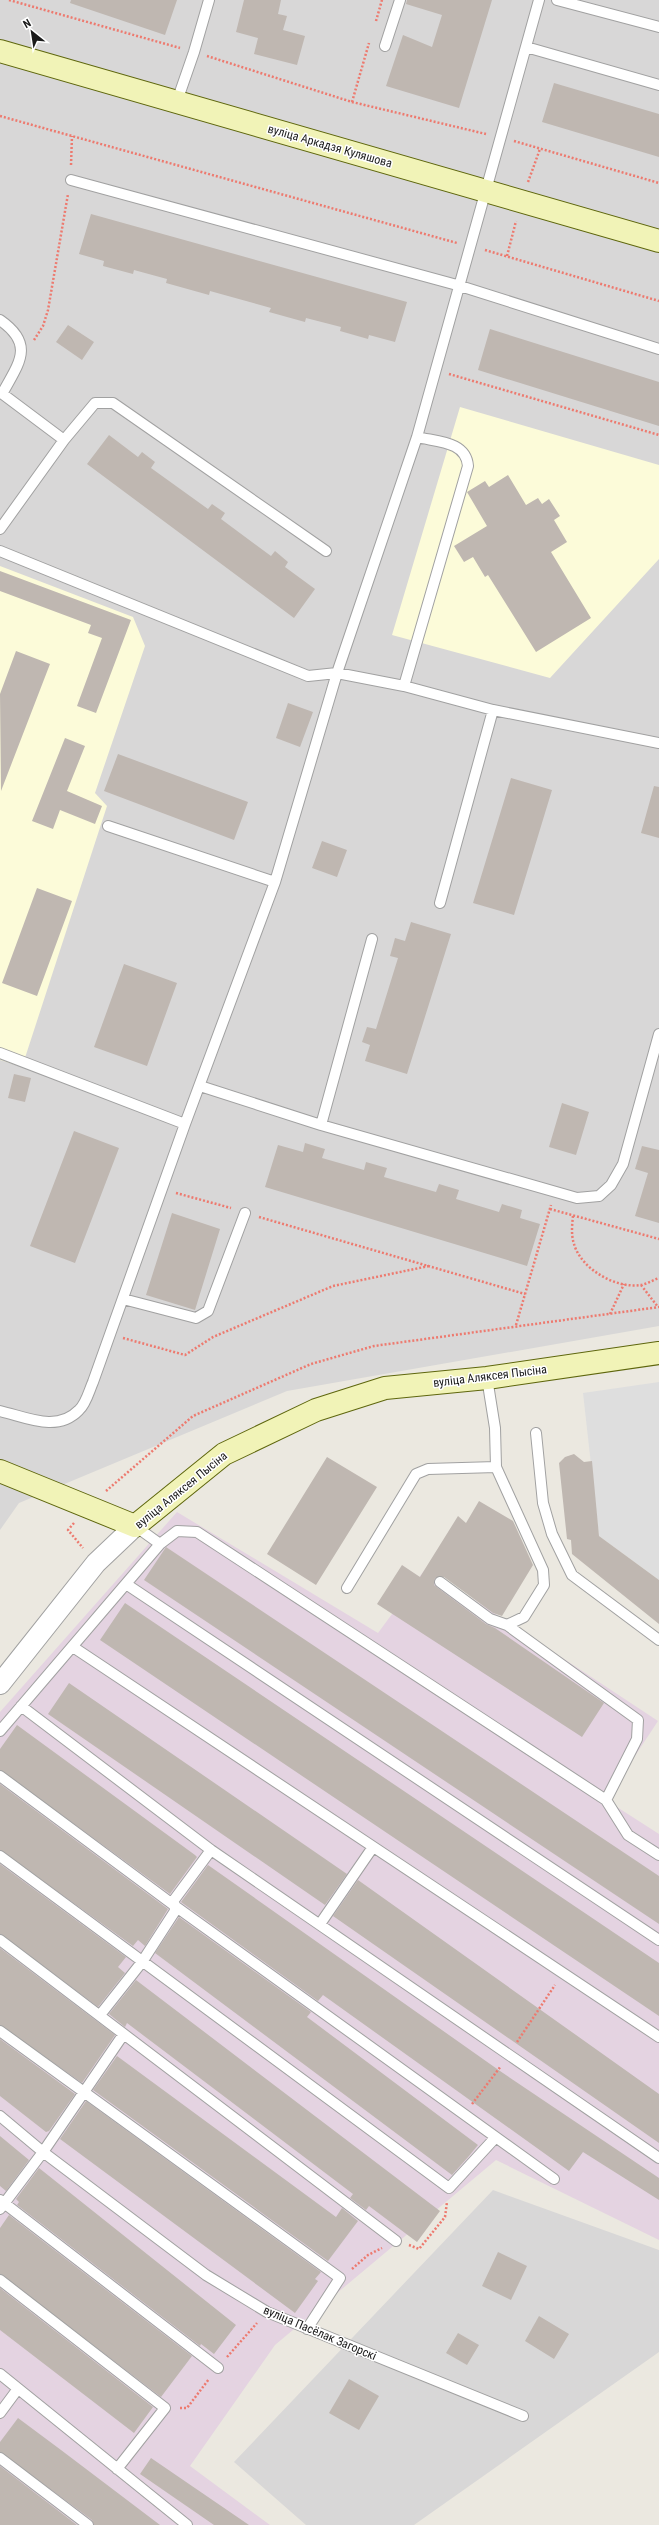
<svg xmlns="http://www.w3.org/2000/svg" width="659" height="2525" viewBox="0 0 659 2525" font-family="'Roboto Condensed',sans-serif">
	<rect width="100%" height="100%" fill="#ebe8e0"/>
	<path fill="#d8d7d7" d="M0,0h659v1326l-372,65 -268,112 -19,27z
		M493,2190l166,60v102l-245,173h-108l-72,-63z"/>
	<path fill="#e4d3e1" d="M177,1512l201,121 48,-65 232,153 -52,79 53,34v406l-163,-80 -221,185 -85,121 80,59h-270v-813z"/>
	<path fill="#fcfbd9" d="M460,407l199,58v94l-109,119 -158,-43z
		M0,566l133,51 12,29 -50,147 12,13 -85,261 -22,-7z"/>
	<path fill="#dedede" d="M659,1382v198l-60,-44 -16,-143z"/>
	<path fill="#bfb7b1" d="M71,0h106l-12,35 -95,-32z
		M244,0h37l-3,14 9,2 -4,14 22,6 -8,29 -43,-11 4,-16 -22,-6z
		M407,0h85l-33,108 -73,-22 17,-51 29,12 10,-32 -36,-11z
		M554,83l105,31v43l-117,-35z
		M91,214l316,88 -12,40 -26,-7 -1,4 -28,-8 1,-4 -35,-9 -1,4 -36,-10 2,-4 -61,-17 -1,4 -43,-12 1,-4 -33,-9 -1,4 -30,-8 1,-5 -25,-7z
		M68,325l26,17 -12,18 -26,-18z
		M490,329l169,53v44l-181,-56z
		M109,435l29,22 4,-5 13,10 -4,6 57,41 4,-5 13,9 -4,6 50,37 4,-5 13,11 -3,5 30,22 -21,29 -207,-154z
		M508,475l18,30 12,-7 4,6 7,-5 11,17 -6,4 13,22 -16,10 40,66 -55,34 -48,-77 -3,2 -12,-20 -9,5 -10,-16 33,-20 -20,-34 18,-11 4,6z
		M0,571l131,49 -35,93 -19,-7 25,-68 -14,-5 3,-8 -91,-34z
		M16,651l34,13 -49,127 -1,-97z
		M288,703l25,9 -13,35 -24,-9z
		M65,738l20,8 -18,45 35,15 -7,18 -35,-14 -7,19 -21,-8z
		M118,754l130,48 -14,38 -130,-49z
		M511,778l41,12 -38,125 -41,-12z
		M654,786l5,1v51l-18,-5z
		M322,841l25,9 -10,27 -25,-9z
		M37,888l35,13 -35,95 -35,-13z
		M411,922l40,12 -44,140 -42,-13 5,-16 -8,-3 5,-15 9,2 22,-71 -8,-2 5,-18 10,3z
		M124,964l53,19 -30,83 -53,-19z
		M14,1074l17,4 -6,24 -17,-4z
		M562,1103l27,9 -13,43 -27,-8z
		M74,1131l45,17 -44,115 -45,-17z
		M305,1143l20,6 -3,9 42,12 2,-8 21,6 -3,9 52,15 3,-8 20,6 -3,9 43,13 3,-8 20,6 -2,8 20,6 -13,42 -262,-79 13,-42 25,7z
		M642,1146l17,4v73l-24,-7 13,-43 -13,-4z
		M172,1213l48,16 -25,81 -49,-15z
		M574,1454l10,8 8,-1 7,75 60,44v44l-87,-70 -1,-14 -4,-1 -8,-76 6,-6z
		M327,1457l50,30 -61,98 -49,-31z
		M479,1501l34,20 20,44 -31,51 -9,-3 -49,-36 -9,1 -1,7 52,39 9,4 109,75 -22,34 -205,-133 25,-39 18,12 38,-61 8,7z
		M166,1547l493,329v48l-515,-344z
		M125,1603l534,360v53l-559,-376z
		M69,1683l278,191 -22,31 -277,-191z
		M17,1725l178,130 2,2 -27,37 -170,-124v-21z
		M0,1784l168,125 -23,37 -7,-6 -5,6 -133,-96z
		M0,1864l126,93 -8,10 7,6 -27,34 -98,-73z
		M208,1865l292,206 159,107v22l-76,-48 -14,19 -246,-176 -5,6 -137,-99z
		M358,1880l301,214v49l-326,-227z
		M179,1917l132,95 -4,5 171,128 -9,11 -17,19 -297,-222z
		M0,1948l115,87 -33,48 -82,-58z
		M136,1980l304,231 -23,31 -48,-36 -3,4 -16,-12 3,-4 -226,-171 -2,4 -16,-13z
		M0,2039l75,55 -26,37 -3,1 -46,-36z
		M117,2056l219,161 6,-9 16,13 -30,40 -235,-171z
		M86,2101l235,171 -6,7 3,2 -23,32 -235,-174z
		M0,2136l29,24 -23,31 -6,-5z
		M39,2168l197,157 -22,29 -13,-10 -1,2 -183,-141 2,-3 -3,-3z
		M9,2215l183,141 -31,41 -161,-123v-46z
		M498,2252l29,14 -16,34 -29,-14z
		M0,2288l153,119 -19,26 -134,-103z
		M539,2316l30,18 -15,25 -29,-18z
		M458,2333l21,12 -12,20 -21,-12z
		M349,2379l30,17 -20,34 -30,-17z
		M18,2418l43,32 99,75h-66l-2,-5 -92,-68v-10z
		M151,2458l98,67h-35l-74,-51z
		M0,2466l77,59h-77z"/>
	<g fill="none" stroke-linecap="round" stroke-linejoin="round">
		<g stroke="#a1a1a1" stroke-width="12">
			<path id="lane" d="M557,0l102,27
				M385,46l15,-46
				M526,47l133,38
				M177,101l17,-49 15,-52
				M71,180l386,105 202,64
				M0,320c36,25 18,44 2,74
				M0,392l64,48 -64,89
				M64,440l31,-37h18l213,148
				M0,551l308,125 29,-3 67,13 89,24 166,33
				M404,686l64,-220c-2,-25 -31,-24 -51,-29
				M108,826l167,56
				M440,903l53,-193
				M0,1053l185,71
				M200,1086l121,39 256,73 22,-2 12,-11 12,-21 36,-130
				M321,1125l51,-186
				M123,1299l73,19 12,-7 37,-98
				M0,1411c26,6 57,22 79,-1 7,-6 10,-19 14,-28l92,-258 90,-242 62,-209 80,-236 122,-437
				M536,1433l7,70 9,31 20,41 87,65
				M160,1544l17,-13 20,1 409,268 22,35 31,20
				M440,1582l50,37 17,6 17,-8 20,-32 -1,-15 -47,-103 -1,-39 -8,-50
				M126,1584l533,356
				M347,1588l69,-114 12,-5 68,-2
				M507,1625l131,95 -1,19 -31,61
				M73,1647l586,390
				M21,1706l190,144 448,308
				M0,1731l160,-187 -25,-18
				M0,1776l175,130 379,273
				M0,1856l449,332 46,-50
				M320,1924l53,-77
				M0,1940l396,301
				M100,2015l42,-53 33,-51 -1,-11 37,-50
				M0,2031l340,247 -33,51
				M0,2116l43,36 163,123 61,37 256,104
				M0,2200l218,168
				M0,2209l43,-57 80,-117
				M0,2280l165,128 -48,61
				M0,2374l187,151
				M0,2413l17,-23
				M0,2458l88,67"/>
		</g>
		<g stroke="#a1a1a1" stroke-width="22">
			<path id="street" d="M0,1684l96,-121 39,-37"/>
		</g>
		<g stroke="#5e660d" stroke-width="24">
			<path id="secondary" d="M0,51l659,190
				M0,1471l135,55 89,-72 92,-44 69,-22 102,-10 172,-25"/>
		</g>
		<path stroke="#ed7a6f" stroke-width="2.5" stroke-dasharray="2 2" stroke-linecap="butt" d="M9,0l171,48
			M376,21l6,-21
			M207,56l145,46 134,32
			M352,102l17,-59
			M0,116l457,127
			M514,141l145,42
			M71,165l1,-29
			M528,182l12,-33
			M485,250l174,51
			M507,256l9,-35
			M34,340l9,-14 5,-16 20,-116
			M449,374l210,61
			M176,1193l55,15
			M550,1209l109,30
			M573,1216c-1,9 -2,19 1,28 7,25 42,45 67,41 6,-1 12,-5 18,-7
			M259,1217l266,77
			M641,1285l17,22
			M610,1314l14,-30
			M516,1325l35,-120
			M123,1338l62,17 28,-18 120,-51 96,-20
			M106,1491l87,-75 118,-52 63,-18 285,-39
			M74,1523l-6,7 15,18
			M517,2042l38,-57
			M472,2104l29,-38
			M409,2245l10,4 26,-32 2,-15
			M352,2269l16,-14 14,-7
			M227,2357l30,-34
			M180,2408h7l22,-29"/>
		<use href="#lane" stroke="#fff" stroke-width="10"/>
		<use href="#street" stroke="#fff" stroke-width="20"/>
		<use href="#secondary" stroke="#f1f3b7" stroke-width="22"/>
	</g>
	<g text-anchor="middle" stroke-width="3" stroke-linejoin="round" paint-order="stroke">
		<g font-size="12" fill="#1a1a1a" stroke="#fff">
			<text transform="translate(330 146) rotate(16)" y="4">вуліца Аркадзя Куляшова</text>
			<text transform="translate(490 1376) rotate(-7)" y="4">вуліца Аляксея Пысіна</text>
			<text transform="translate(181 1490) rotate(-39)" y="4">вуліца Аляксея Пысіна</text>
			<text transform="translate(320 2333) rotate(23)" y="4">вуліца Пасёлак Загорскі</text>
		</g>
	</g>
	<g transform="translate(32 32) rotate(330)" stroke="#ffffff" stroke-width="3" paint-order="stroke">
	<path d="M0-3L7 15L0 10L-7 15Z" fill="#1a1a1a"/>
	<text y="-6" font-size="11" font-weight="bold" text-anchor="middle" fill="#1a1a1a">N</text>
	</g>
</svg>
